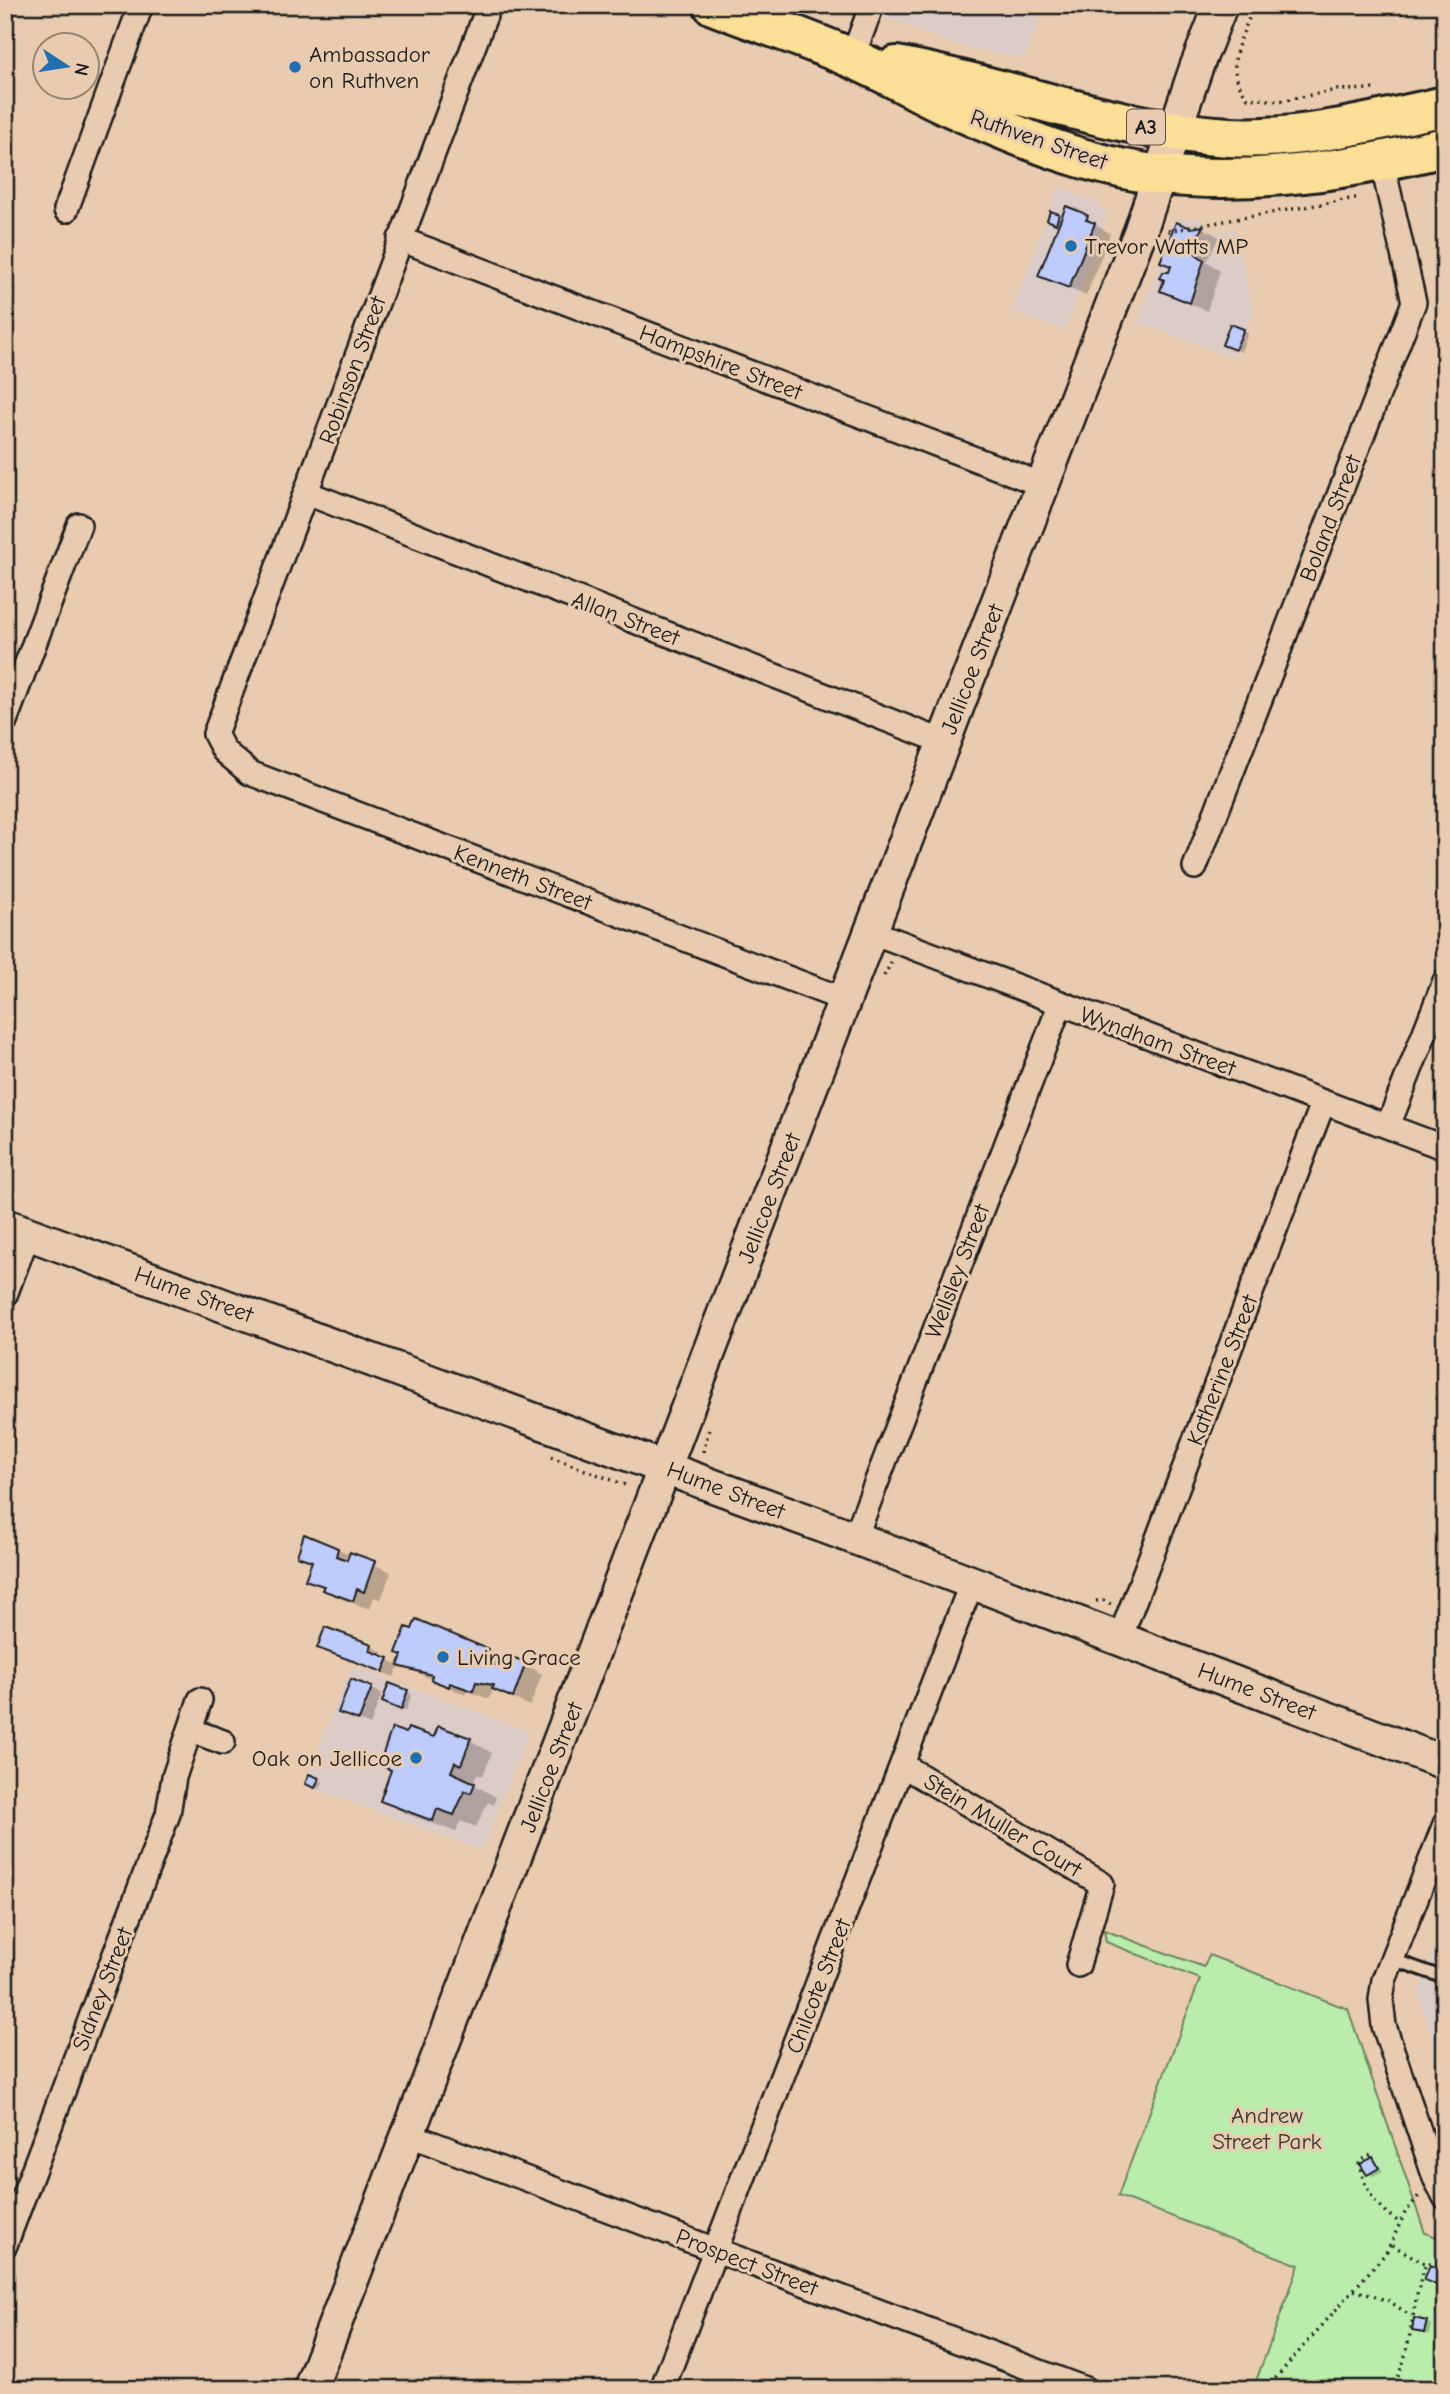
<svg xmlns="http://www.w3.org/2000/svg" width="1450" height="2394" viewBox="0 0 1450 2394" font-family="'Comic Neue',sans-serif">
	<rect width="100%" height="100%" fill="#e9ccb0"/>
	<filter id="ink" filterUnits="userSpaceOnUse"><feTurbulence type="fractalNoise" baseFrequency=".0143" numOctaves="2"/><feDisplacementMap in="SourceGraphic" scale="14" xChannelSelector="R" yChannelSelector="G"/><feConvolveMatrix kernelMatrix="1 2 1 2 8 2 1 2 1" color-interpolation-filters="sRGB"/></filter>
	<g filter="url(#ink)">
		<path fill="#dcccc7" d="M853,5h192l-20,54 -69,-14z
			M1058,187l41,16 8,16 -42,112 -53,-20z
			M1202,218l3,16 31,-5 17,85 -18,45 -97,-37 36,-102z
			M352,1665l177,67 -47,119 -178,-66z
			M1445,1920v162l-27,-89z"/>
		<path fill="#baecac" stroke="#6b8464" stroke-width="2" d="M1104,1930l100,37 5,-12 139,54 77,224 20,7v149h-192l46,-124 -181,-69 82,-217 -94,-37z"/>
		<path fill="#0003" d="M1051,213l12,6 24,-1 23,16 -24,62 -46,-21 21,-50 -7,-3z
			M1203,228l16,9 -12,24 13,10 -13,40 -45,-20 10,-24 -10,-5 29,-33z
			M1231,326l17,7 -7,19 -13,-5z
			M338,1549l53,23 -10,28 -7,-3 -4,12 -29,-10 -33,-20 5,-16 -14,-8z
			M371,1646l11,6 -1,4 18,9 -5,12 -75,-30z
			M487,1650l18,11 20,3 17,10 -12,32 -37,-16 -4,9 -22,-8 -1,4 -66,-30z
			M371,1688l11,6 -12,31 -30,-13z
			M407,1692l5,2 -6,17 -17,-7z
			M407,1735l63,5 22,13 -9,23 -6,-2 -4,10 23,13 -2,8 -6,-3 -12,25 -16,-6 -4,11 -52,-19 -22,-13 11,-29 -12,-7z
			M318,1779l5,3 -3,7 -8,-3z
			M1373,2159l10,12 -10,5 -5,-2z
			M1426,2322l5,3 -2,10 -15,-5z"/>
		<path fill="#beccfd" stroke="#1c1c1c" stroke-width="2" d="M1066,206l15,6 7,4 -2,4 9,3 -26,65 -31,-12z
			M1050,211l9,3 -3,10 -9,-4z
			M1176,222l15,6 12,-2 -12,24 13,10 -14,43 -30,-12 4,-11 -4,-2 3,-6h6l2,-6 -11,-4z
			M1230,324l14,5 -9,21 -13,-5z
			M304,1534l34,14 -2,8 11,4 3,-8 25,9 -11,31 -7,-3 -4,12 -31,-11 2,-4 -19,-6 7,-19 -15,-5z
			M416,1619l72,30 -3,10 11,3 -1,3 7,2 4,-12 20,7 -13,36 -21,-9 1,-4 -17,-3 -3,9 -23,-8 -1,4 -18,-7 1,-5 -34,-9 4,-11 -6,-2 10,-26 6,2z
			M325,1627l47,17 -2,7 19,7 -6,14 -66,-24z
			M351,1679l21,8 -13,33 -21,-7z
			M389,1683l19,7 -7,20 -19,-8z
			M438,1726l33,12 -10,27 -6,-3 -4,10 24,11 -4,10 -6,-2 -11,24 -17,-6 -4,12 -53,-20 11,-31 -12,-5 13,-37 14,5 2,-5 26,9z
			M309,1774l10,4 -4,10 -10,-4z
			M1373,2157l6,11 -12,7 -7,-11z
			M1430,2265l15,6v17l-21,-8z
			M1414,2318l13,3 -3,12 -12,-2z"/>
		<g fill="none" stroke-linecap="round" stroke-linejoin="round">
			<g stroke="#1c1c1c" stroke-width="16">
				<path id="lane" d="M1392,1959l53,19"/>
			</g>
			<g stroke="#1c1c1c" stroke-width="28">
				<path id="street" d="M489,5l-274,729 9,17 26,22 595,227
					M852,58l20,-53
					M66,210l75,-205
					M400,239l643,246
					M307,493l637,249
					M5,721l74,-196
					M1195,867l219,-565 -32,-140
					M872,932l573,216
					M1388,1126l57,-145
					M5,1295l23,-61
					M855,1538l205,-533
					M1120,1638l203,-535
					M190,1730l33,12
					M904,1766l198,118 -24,81
					M1445,1824l-61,156 -3,20 3,26 51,152 10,19
					M410,2135l675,254
					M5,2245l163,-431 6,-37 26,-77
					M662,2389l310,-807"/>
			</g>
			<g stroke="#1c1c1c" stroke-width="37">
				<path id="secondary" d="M5,1225l850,313 590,225
					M310,2389l830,-2157 56,-164 25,-63"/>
			</g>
			<g stroke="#1c1c1c" stroke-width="44">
				<path id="highway" d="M713,5c46,18 93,33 138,53 34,14 66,34 100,49 67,30 138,60 211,68 96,10 190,-6 283,-28
					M896,66c112,20 218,64 333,71 71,4 147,-16 216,-31"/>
			</g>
			<path stroke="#1c1c1c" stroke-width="3.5" stroke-dasharray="2 5" stroke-linecap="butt" d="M1254,5c-12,35 -33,61 -6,93l32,3 57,-11 41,-1
				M1168,231l193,-34
				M884,976l8,-15
				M703,1452l6,-22
				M551,1457l77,29
				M1096,1601l7,-1 9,5
				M1371,2155l-12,7c5,28 18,47 42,61
				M1392,2245l34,19
				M1354,2290l35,11 22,15
				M280,2389l4,-11
				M1266,2389l120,-136 19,-40 16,-20
				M1391,2389c23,-36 19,-86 35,-125l19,-1"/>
			<use href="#lane" stroke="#e9ccb0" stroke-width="10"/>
			<use href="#street" stroke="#e9ccb0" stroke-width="23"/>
			<use href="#secondary" stroke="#e9ccb0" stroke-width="32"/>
			<use href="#highway" stroke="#fbdf96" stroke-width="38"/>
		</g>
	</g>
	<g fill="#1f6fb2" stroke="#e9ccb0" stroke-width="2.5">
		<circle cx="295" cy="67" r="7"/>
		<circle cx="1071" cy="246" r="7"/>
		<circle cx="443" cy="1657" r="7"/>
		<circle cx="416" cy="1758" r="7"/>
	</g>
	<g text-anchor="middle" stroke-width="6" stroke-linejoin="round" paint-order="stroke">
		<rect fill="#e9ccb0" stroke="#5a5148" stroke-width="2" x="1127" y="109.5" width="38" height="35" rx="5"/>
		<g font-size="21" font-weight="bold" fill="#1c1c1c">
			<text x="1146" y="134">A3</text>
		</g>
		<g font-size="23" fill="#1c1c1c" stroke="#e9ccb0" text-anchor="start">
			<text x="309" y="62">Ambassador<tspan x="309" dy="26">on Ruthven</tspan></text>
			<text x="1085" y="254">Trevor Watts MP</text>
			<text x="457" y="1665">Living Grace</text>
			<text x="402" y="1766" text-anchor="end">Oak on Jellicoe</text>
		</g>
		<g font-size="23" fill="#1c1c1c" stroke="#e9ccb0">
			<text transform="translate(1039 139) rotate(19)" y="8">Ruthven Street</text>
			<text transform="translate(721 362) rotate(21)" y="8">Hampshire Street</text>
			<text transform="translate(352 370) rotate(-70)" y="8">Robinson Street</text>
			<text transform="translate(1330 518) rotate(-69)" y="8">Boland Street</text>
			<text transform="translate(626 618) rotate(21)" y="8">Allan Street</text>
			<text transform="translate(972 669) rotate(-69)" y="8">Jellicoe Street</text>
			<text transform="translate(523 877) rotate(21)" y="8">Kenneth Street</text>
			<text transform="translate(1158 1041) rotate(20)" y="8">Wyndham Street</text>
			<text transform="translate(769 1198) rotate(-69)" y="8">Jellicoe Street</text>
			<text transform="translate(957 1271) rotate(-69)" y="8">Wellsley Street</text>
			<text transform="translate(194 1294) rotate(20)" y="8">Hume Street</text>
			<text transform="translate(1222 1370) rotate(-69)" y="8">Katherine Street</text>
			<text transform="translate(726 1490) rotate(21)" y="8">Hume Street</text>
			<text transform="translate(1257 1691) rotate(21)" y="8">Hume Street</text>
			<text transform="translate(551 1767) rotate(-69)" y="8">Jellicoe Street</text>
			<text transform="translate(1003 1825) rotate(31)" y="8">Stein Muller Court</text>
			<text transform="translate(818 1986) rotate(-69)" y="8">Chilcote Street</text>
			<text transform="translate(102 1989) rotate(-69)" y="8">Sidney Street</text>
			<text transform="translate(747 2262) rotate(21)" y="8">Prospect Street</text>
		</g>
		<g font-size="23" fill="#343b32" stroke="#e9ccb0">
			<text x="1267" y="2123">Andrew<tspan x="1267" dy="26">Street Park</tspan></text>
		</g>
	</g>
	<rect width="1450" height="2394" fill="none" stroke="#e9ccb0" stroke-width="28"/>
	<rect x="14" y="14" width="1422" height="2366" fill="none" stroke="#1c1c1c" stroke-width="2.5" filter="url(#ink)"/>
	<g transform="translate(66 66) rotate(102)"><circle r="33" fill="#e9ccb0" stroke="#978675" stroke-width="2"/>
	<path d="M0-5L12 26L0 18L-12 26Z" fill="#1f6fb2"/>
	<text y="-10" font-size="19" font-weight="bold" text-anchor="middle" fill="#1c1c1c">N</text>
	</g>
</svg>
